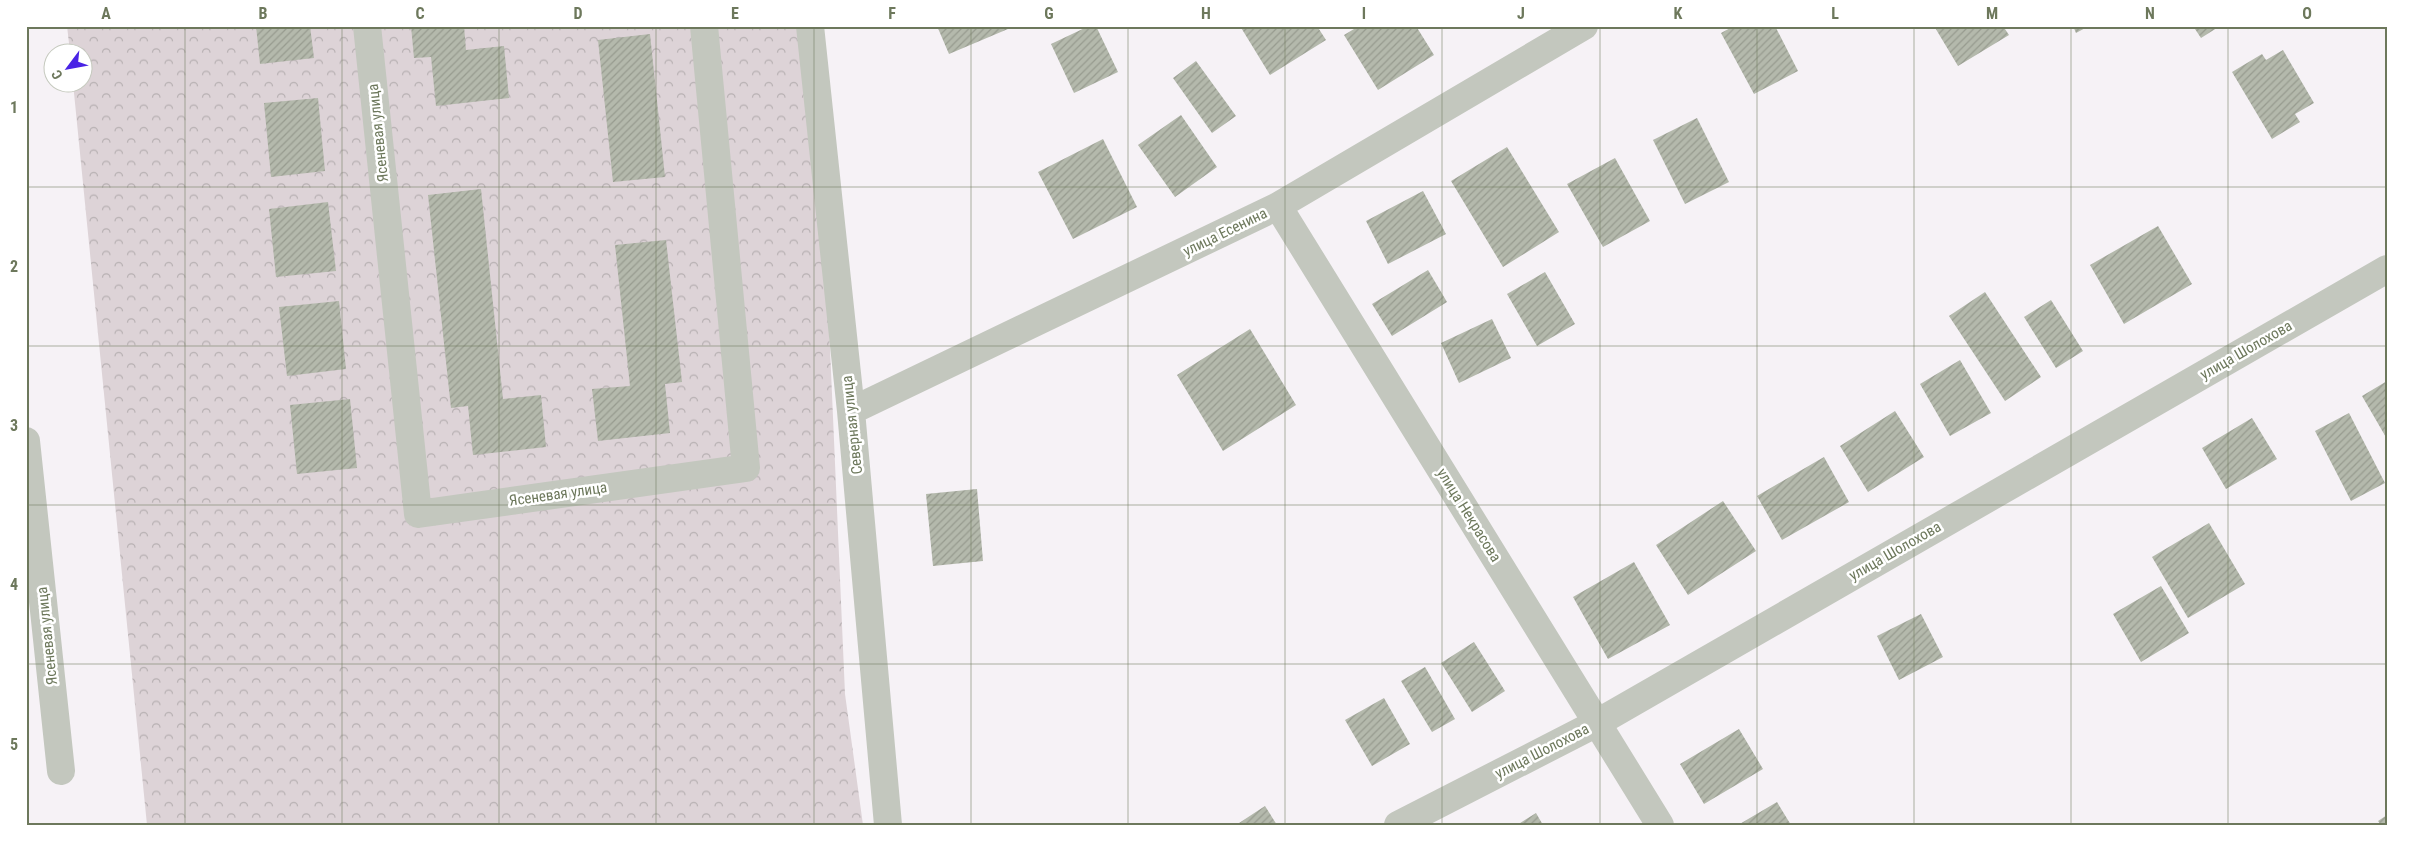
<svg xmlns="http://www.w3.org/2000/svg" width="2413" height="851" viewBox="0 0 2413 851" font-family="'Roboto Condensed',sans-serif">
	<defs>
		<pattern id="forest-crowns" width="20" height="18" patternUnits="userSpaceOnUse" patternTransform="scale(1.25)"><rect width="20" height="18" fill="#ddd3d7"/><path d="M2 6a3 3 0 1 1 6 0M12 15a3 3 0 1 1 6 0" fill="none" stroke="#b7b0b2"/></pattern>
		<pattern id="building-hatch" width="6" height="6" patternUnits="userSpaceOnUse" patternTransform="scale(1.25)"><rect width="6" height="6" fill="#b4b9ac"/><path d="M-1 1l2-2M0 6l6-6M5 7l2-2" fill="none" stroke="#979b8f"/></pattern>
	</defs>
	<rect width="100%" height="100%" fill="#f6f2f6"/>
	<path fill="url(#forest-crowns)" d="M67,26h745l8,91 25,577 18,131h-716l-74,-742 9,-1v-30h-12z"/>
	<path fill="url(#building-hatch)" d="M256,26h54l4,32 -54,6z
		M411,26h53l2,24 38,-4 5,52 -73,8 -5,-49 -17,1z
		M937,26h78l-66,28z
		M1089,26h7l22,46 -44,21 -23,-49z
		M1240,26h77l9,14 -56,35z
		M1359,26h57l18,29 -56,35 -34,-55z
		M1734,26h41l23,45 -44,23 -33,-61z
		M1934,26h69l6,9 -51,31z
		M2073,26h16l-13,7z
		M2193,26h27l-19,12z
		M650,34l15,143 -52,5 -15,-142z
		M2283,50l31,53 -19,11 5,8 -28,17 -40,-67 30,-18 4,6z
		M1196,61l40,55 -24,17 -39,-55z
		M318,98l7,73 -54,6 -7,-74z
		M1181,115l36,52 -42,30 -37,-52z
		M1697,118l32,64 -44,22 -32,-64z
		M1103,139l34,68 -64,32 -35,-67z
		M1507,147l52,85 -56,35 -52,-86z
		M1615,158l35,63 -47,26 -36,-63z
		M481,189l22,210 38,-4 5,52 -73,8 -5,-49 -17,2 -23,-213z
		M1423,191l23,43 -58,30 -22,-43z
		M328,202l8,69 -60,6 -7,-68z
		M2158,226l34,58 -68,40 -34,-59z
		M666,240l16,142 -17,2 5,49 -72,8 -6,-52 38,-3 -15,-141z
		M1428,270l19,32 -55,34 -20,-32z
		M1545,272l30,52 -38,22 -30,-52z
		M1985,292l56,85 -36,24 -56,-85z
		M2051,300l32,51 -27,17 -32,-51z
		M339,301l7,68 -59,7 -8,-69z
		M1492,319l19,39 -52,25 -18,-40z
		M1250,329l46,76 -73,46 -46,-76z
		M1960,360l31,53 -41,23 -30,-52z
		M2387,381v58l-25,-43z
		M350,399l7,69 -60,6 -7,-69z
		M1895,411l29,46 -56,35 -28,-46z
		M2349,413l36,70 -34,18 -36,-70z
		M2252,418l25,41 -51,30 -24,-41z
		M1824,457l25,45 -67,38 -25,-44z
		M977,489l6,72 -50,5 -7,-72z
		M1723,501l33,50 -68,44 -32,-50z
		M2209,523l36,61 -57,34 -36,-61z
		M1634,562l36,63 -62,34 -35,-62z
		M2161,586l28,47 -48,29 -28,-48z
		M1921,614l22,43 -44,23 -22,-44z
		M1474,642l31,49 -33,21 -31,-49z
		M1425,667l30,52 -23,13 -31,-51z
		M1384,698l26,46 -38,22 -27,-46z
		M1739,729l24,40 -59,35 -24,-40z
		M1777,802l14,23h-53z
		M1265,806l12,19h-41z
		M1536,813l7,12h-26z
		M2387,815v10h-6l-3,-4z"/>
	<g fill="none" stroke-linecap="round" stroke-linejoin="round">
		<path stroke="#c3c7be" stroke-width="28" d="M367,26l51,488 328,-46 -42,-442
			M810,26l41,385 37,414
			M1278,206l382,619
			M851,411l427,-205 306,-180
			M26,441l35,330
			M1398,825l199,-102 790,-454"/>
	</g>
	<path fill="none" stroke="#6d785c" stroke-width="1" stroke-opacity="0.55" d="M185,26v799M342,26v799M499,26v799M656,26v799M814,26v799M971,26v799M1128,26v799M1285,26v799M1442,26v799M1600,26v799M1757,26v799M1914,26v799M2071,26v799M2228,26v799M26,187h2361M26,346h2361M26,505h2361M26,664h2361"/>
	<g text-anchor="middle" stroke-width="5" stroke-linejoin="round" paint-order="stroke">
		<g font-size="15" fill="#6d785c" stroke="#fff">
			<text transform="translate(378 133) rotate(-96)" y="5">Ясеневая улица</text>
			<text transform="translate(1225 232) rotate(-26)" y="5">улица Есенина</text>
			<text transform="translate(2246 350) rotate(-30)" y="5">улица Шолохова</text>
			<text transform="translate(852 425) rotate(-96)" y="5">Северная улица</text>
			<text transform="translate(558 494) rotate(-8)" y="5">Ясеневая улица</text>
			<text transform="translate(1469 515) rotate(58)" y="5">улица Некрасова</text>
			<text transform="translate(1895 551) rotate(-30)" y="5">улица Шолохова</text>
			<text transform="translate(47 636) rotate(-96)" y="5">Ясеневая улица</text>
			<text transform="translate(1542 751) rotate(-27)" y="5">улица Шолохова</text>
		</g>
	</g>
	<rect width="2413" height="851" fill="none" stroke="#ffffff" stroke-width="55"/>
	<g transform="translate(68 68) rotate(238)"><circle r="24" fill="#ffffff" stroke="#c5c9be"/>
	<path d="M0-4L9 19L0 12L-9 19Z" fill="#4923e5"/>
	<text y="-8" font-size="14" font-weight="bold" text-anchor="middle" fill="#6d785c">С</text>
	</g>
	<rect x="28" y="28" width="2358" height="796" fill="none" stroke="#6d785c" stroke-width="2"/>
	<g font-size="16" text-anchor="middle" font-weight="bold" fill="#6d785c">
		<text x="106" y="19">A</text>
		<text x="263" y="19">B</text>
		<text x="420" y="19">C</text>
		<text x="578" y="19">D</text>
		<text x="735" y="19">E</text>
		<text x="892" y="19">F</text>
		<text x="1049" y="19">G</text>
		<text x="1206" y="19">H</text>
		<text x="1364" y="19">I</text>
		<text x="1521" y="19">J</text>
		<text x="1678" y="19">K</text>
		<text x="1835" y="19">L</text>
		<text x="1992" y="19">M</text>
		<text x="2150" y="19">N</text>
		<text x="2307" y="19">O</text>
		<text x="14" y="113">1</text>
		<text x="14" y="272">2</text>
		<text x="14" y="431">3</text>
		<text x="14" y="590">4</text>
		<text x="14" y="750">5</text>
	</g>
</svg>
